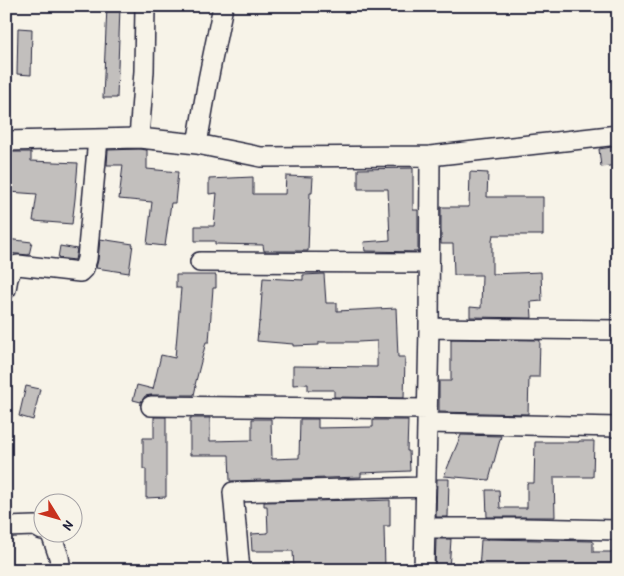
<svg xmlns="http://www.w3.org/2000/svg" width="624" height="576" viewBox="0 0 624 576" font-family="'Patrick Hand',sans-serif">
	<rect width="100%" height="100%" fill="#f7f3e8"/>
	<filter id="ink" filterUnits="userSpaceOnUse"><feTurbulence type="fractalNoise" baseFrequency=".02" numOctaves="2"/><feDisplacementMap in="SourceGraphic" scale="10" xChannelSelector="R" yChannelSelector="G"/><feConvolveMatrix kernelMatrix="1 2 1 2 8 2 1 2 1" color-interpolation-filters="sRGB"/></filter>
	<g filter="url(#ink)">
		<path fill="#c2bfbd" stroke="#22223b" d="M107,6h13l-3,92h-14z
			M18,28l14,1 -1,46 -14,-1z
			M618,146v19l-17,2 -2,-18z
			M139,149l8,1v19l31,3 -3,31h-4l-6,43 -18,-2 5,-42 -33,-3 4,-34h-16l1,-15z
			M12,152h19v9l47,2 -3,36 -3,25 -39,-3 4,-27 -28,-2z
			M413,168v42h5v42l-53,-1 -1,-9 26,-2 -2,-51h-30v-20z
			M470,172l18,1 -1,24h56v38h-50l-1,5v34l49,-2 1,29 -11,1 1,16 -62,-1v-10l11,1 1,-33h-28l-1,-31h-12v-37h28z
			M286,176l27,1 -1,16h-2l-2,58h-44l-1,-6 -48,-1v-3h-20v-15h19l3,-33 -8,1v-15l44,-2v17h32z
			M6,239l26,3 -3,13 -23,-2z
			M100,239l33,5 -4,29 -33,-5 2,-8z
			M60,246l17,3 -2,11 -17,-2z
			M324,274l2,29h11v8l59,-3 2,49h7l-1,41 -70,-1v-7h-26v-6l-15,1v-19l84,1v-26l-19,1h-39v3l-26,1v-2l-36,-3 2,-19h1l3,-44 40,2v-5z
			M176,275h40v13h-3l-4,54h-3l-11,43 1,1 -2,9h-43l-6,1 -4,6 -8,-2 4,-15 16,4 8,-34 14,3 6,-70h-5z
			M451,339l89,1 -1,37h-10l-1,37 -89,-2v-31h12z
			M26,386l14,3 -7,31 -14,-4z
			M154,417h12v80l-20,1v-29h-3v-31h11z
			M190,418h20v23l42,-1v-21h19l1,40 27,-1 1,-39h18v9l55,-1v-7h35l-1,31h2l1,20 -49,2v4l-131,4 -1,-26h-39z
			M461,435l40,1 -12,44 -45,-4z
			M579,441h15l-1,36h-39l1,40h-68l-1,-27h13l1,18h27v-25h7l1,-41h44z
			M437,479h12l-1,38h-12z
			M361,500v1l29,-1v26h-6l1,44h-91l-1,-19h-41l-1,-17 17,-1 -1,-27h-3v-4z
			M436,539h15l-2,31h-14z
			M487,539l106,2v11h25v18h-139l2,-30h6z"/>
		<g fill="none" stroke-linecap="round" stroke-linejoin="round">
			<g stroke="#22223b" stroke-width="22">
				<path id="minor" d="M139,138l5,-67 1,-65
					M6,141l133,-3 58,6 64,13 169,-1 188,-21
					M197,144l11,-64 15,-74
					M200,262l229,1
					M6,289l2,-11 5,-12 5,-1 62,7 4,-4 3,-9 11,-120
					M429,328l189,2
					M151,406l276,3
					M427,423l191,4
					M6,527l29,-1 7,4
					M425,528h98l95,2
					M50,534h1l8,23 2,13
					M240,570l-7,-78 193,-5
					M424,570l5,-242 1,-172"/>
			</g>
			<use href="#minor" stroke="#f7f3e8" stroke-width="19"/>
		</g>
	</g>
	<rect width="624" height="576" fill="none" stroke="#f7f3e8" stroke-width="25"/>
	<rect x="12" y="12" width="599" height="551" fill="none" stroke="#22223b" stroke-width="2" filter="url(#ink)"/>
	<g transform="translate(58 518) rotate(127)"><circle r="24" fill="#f7f3e8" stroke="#a29fa3"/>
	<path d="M0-4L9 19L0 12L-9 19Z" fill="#c8321e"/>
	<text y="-8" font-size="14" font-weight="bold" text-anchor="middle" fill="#22223b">N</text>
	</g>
</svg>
